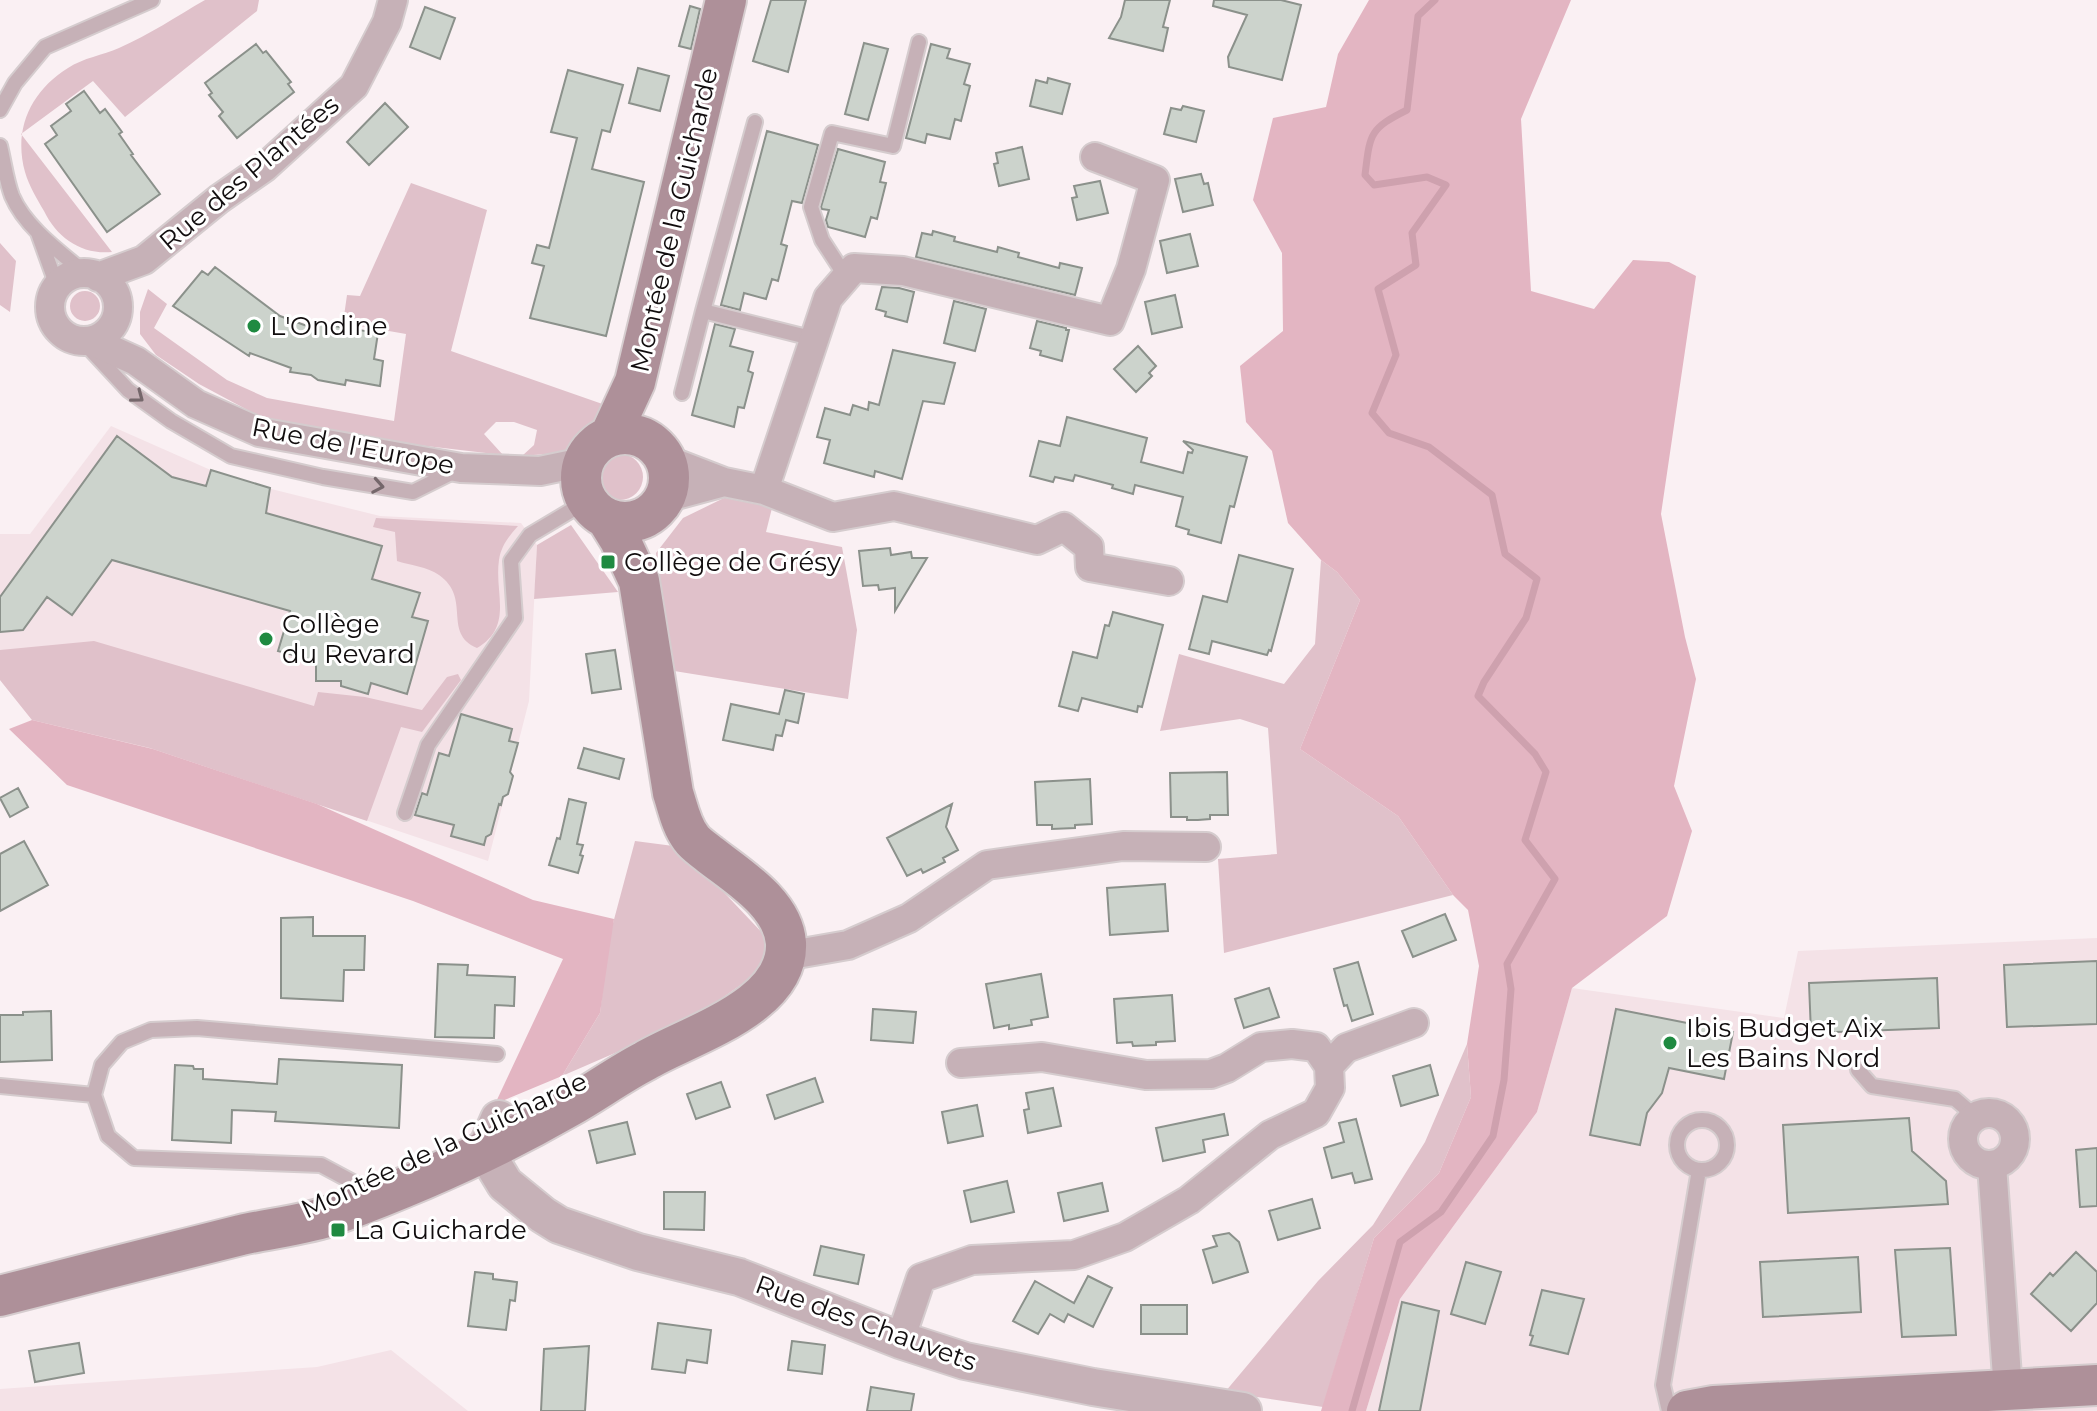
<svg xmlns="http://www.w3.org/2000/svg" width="2097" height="1411" viewBox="0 0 2097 1411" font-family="Montserrat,sans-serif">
	<rect width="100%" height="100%" fill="#faf0f3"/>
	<path fill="#f4e2e7" d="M111,426l120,53 149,37 141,7 16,22 -8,156 -41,160 -335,-112 -121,-29 -32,-40v-146h30z
		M2097,938v473h-731l34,-112 137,-187 35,-124 212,30 14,-67z
		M391,1350l77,61h-468v-22l317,-22z"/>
	<path fill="#e0c1ca" d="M205,0h54l-2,11 -132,106 -32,-36 -72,53 91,118c-30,3 -55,-14 -68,-41 -7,-12 -15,-25 -19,-39 -12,-43 6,-81 43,-104 15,-10 35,-13 51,-20 30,-13 58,-32 86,-48z
		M411,183l76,27 -36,141 160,56c-8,12 -16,27 -28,35 -16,13 -42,12 -61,14l12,-11 3,-15 -23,-8h-18l-12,12 19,21 -171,-20 -77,-21 -56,-30 -43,-29 -16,-21v-22l8,-23 19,15 -13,24 73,52 40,18 127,23 12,-87 -63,-11 4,-28 13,1z
		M0,243l16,18 -6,51 -10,-7z
		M70 306a15 15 0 1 1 30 0a15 15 0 1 1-30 0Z
		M597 477a23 23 0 1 1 46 0a23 23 0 1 1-46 0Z
		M726,497l47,7 -7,28 76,15 15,83 -9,69 -180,-29 -12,-117 27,-35z
		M376,518l142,8c-9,10 -17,20 -19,34 -5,33 15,66 -22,88 -35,-15 -5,-50 -38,-73 -11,-8 -30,-10 -42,-14l-2,-29 -22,-5z
		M571,525l47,67 -84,7 3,-54z
		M1321,560l16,12 23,28 -60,149 98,67 55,79 -229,58 -6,-94 59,-5 -9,-126 -28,-9 -80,12 19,-77 105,30 31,-40z
		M94,641l220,65 4,-14 47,5 57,13 25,-33 11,-3 3,6 -39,52 -21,-5 -34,94 -217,-73 -118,-28 -32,-40v-30z
		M635,841l46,6 87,92 -9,33 -68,48 -129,56 38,-63 8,-71z
		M1467,1044l4,53 -32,76 -65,65 -51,169 -98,-15 93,-111 55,-56 52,-83z"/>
	<path fill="#e3b5c2" d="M1369,0h202l-50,119 10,172 63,18 39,-49 36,2 27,14 -35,238 24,123 11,42 -22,107 18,45 -25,85 -95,72 -35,124 -137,187 -34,112h-45l53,-173 65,-65 32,-76 -4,-53 12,-78 -11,-56 -15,-15 -55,-79 -98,-67 60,-149 -23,-28 -16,-12 -33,-37 -16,-72 -26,-29 -6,-56 43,-35 -1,-78 -29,-53 20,-82 53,-11 12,-53z
		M32,720l121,29 164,55 216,96 81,19 -14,94 -38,63 -67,28 68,-145 -150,-58 -346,-116 -58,-56z"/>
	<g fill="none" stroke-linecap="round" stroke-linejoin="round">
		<path stroke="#cea1ae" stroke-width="7" d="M1352,1411l48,-169 41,-30 52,-76 11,-56 7,-91 -4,-25 48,-85 -30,-39 21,-68 -11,-18 -57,-58 6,-14 42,-64 11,-39 -32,-25 -13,-59 -63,-48 -40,-14 -17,-20 24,-58 -18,-66 38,-24 -4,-32 34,-48 -19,-8 -53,8 -9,-10c5,-41 4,-46 42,-65l11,-94 17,-16"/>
	</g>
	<path fill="#ccd3cc" stroke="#8b918b" stroke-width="2" d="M771,0h35l-18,72 -35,-11z
		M1125,0h45l-7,27 5,1 -5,23 -54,-13 12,-21z
		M1214,0h67l20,5 -19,75 -53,-13 -1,-10 19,-42 -34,-9z
		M690,6l10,3 -9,40 -12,-3z
		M425,7l30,11 -15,41 -30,-12z
		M864,43l24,6 -20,71 -23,-6z
		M256,44l7,9 3,-2 25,31 -3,2 6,8 -57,46 -18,-22 4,-4 -14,-17 3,-2 -7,-10z
		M931,44l19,5 -3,9 23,6 -6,20 6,2 -9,35 -6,-2 -5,20 -23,-5 -2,9 -19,-5z
		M638,68l31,8 -9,35 -31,-8z
		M568,70l55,15 -13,47 -8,-2 -10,39 52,13 -38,154 -76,-18 14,-52 -12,-3 5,-18 12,3 28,-110 -26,-6z
		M1048,78l22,6 -8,30 -32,-8 6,-26 11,3z
		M84,91l16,22 5,-4 17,23 -3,2 14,20 -2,1 29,39 -53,38 -62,-88 12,-9 -6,-9 20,-15 -5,-7z
		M385,103l23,24 -39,38 -22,-23z
		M1183,106l21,5 -8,31 -32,-8 7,-26 10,2z
		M767,131l51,14 -16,58 -10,-2 -11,43 6,2 -9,35 -6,-2 -6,20 -22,-6 -4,17 -19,-5z
		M1022,147l7,32 -30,7 -5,-22 4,-1 -2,-10z
		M838,149l47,13 -5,20 6,1 -9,36 -6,-2 -6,20 -37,-10 -2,-7 3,-10 -7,-1 -1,-2z
		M1201,174l3,10 4,-1 5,22 -30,7 -8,-33z
		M1100,181l8,32 -31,7 -5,-22 5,-1 -3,-11z
		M933,231l22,6 -1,4 43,11 1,-5 21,6 -1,4 41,11 1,-5 22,5 -7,27 -159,-38 6,-24 10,2z
		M1190,234l8,32 -31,7 -7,-32z
		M215,267l65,49 27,10 2,-4 69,11 -4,26 9,2 -3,25 -34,-6 -1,5 -27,-5 -7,-5 -21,-3 1,-4 -41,-15 -1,3 -76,-50 29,-35 6,4z
		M882,287l17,1 15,4 -7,30 -22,-6 1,-4 -10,-3z
		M1175,295l7,32 -30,7 -7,-32z
		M954,301l32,8 -11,42 -31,-8z
		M1037,321l29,7v2h3l-7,31 -22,-6 1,-4 -11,-3z
		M715,324l20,5 -5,17 23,6 -5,19 5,2 -9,35 -6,-1 -4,20 -42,-12z
		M1138,346l18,20 -7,7 3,3 -16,16 -22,-23z
		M893,350l62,13 -11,41 -21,-3 -21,78 -27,-8 -1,6 -50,-14 6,-23 -13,-3 8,-29 25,7 3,-10 15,5 1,-8 10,3z
		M1067,417l80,21 -6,24 42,11 5,-21 4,1 1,-3 -10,-9 64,16 -13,50 -4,-1 -9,37 -33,-9 1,-4 -13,-4 7,-29 -48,-12 -2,9 -21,-6 1,-3 -38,-10 -2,6 -18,-4 -2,5 -23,-6 9,-35 21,5z
		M117,436l55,41 34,9 5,-16 59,18 -4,25 116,33 -10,33 48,14 -8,24 16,4 -21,73 -36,-11 -3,11 -27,-8v-5h-25v-20l-38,-10 12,-40 -178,-51 -40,55 -25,-18 -24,33 -23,2v-35z
		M890,548l1,7 20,-3 1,6h15l-32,53v-23l-16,2 -1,-5 -15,1 -4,-35z
		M1239,555l54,14 -22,82 -2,-1 -2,5 -55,-14 -3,13 -20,-5 14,-53 24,6z
		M1113,612l50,13 -21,82 -4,-1 -1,6 -55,-14 -4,13 -19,-5 14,-54 24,6 8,-33 4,1z
		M615,650l6,39 -29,4 -6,-39z
		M785,690l19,4 -6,29 -12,-3 -4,16 -6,-1 -3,15 -50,-10 8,-36 48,10z
		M461,714l51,15 -3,12 9,2 -8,29 3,4 -5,18 -5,3 -2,8 -2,-1 -8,30 -5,3 -2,8 -33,-9 3,-11 -39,-10 7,-22 5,2 12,-42 10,3z
		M584,748l40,11 -5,20 -41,-11z
		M1227,772l1,43h-18v4l-12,1h-11v-3h-16l-1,-44z
		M1090,779l2,45 -17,1v3l-23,1v-4h-15l-2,-43z
		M18,788l10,19 -18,10 -10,-19z
		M569,799l17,4 -9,41 6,1 -3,10 3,1 -5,17 -29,-8 8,-27 3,1z
		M952,804l-6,23 12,23 -15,8 2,4 -22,11 -2,-4 -14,7 -20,-38z
		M24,841l24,44 -48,26v-57z
		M1165,884l3,47 -58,4 -3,-47z
		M1445,914l11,26 -43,17 -11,-26z
		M313,917v19h52l-1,34h-20l-1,31 -62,-3v-80z
		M2097,961v63l-90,3 -3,-62z
		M1358,962l15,52 -21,7 -5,-16 -3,1 -10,-37z
		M438,964l30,1 -1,10 48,2 -1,29 -19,-1 -1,33 -59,-1z
		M1041,974l7,43 -17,3 1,5 -23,4v-4l-15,3 -8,-44z
		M1937,978l2,50 -128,5 -2,-50z
		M1269,988l10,29 -35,11 -9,-29z
		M1172,995l3,46 -19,1v3l-23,1 -1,-4 -15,1 -3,-44z
		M873,1009l43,3 -3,31 -42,-3z
		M1616,1009l117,23 -9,47 -55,-11 -7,25 -15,20 -7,32 -50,-10z
		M51,1011l1,49 -52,2v-47h23v-3z
		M279,1059l123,6 -3,63 -124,-7 1,-9 -44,-2 -1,33 -59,-3 3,-75 18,1 1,3h9v10l74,5z
		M1430,1065l8,30 -37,11 -8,-30z
		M815,1078l8,24 -48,17 -8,-24z
		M721,1082l9,25 -34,12 -9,-25z
		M1053,1088l8,38 -33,7 -4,-23 5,-1 -3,-16z
		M977,1105l6,31 -35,7 -6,-31z
		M1224,1114l4,21 -25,5 2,12 -42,9 -7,-33z
		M1909,1118l3,33 34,30 2,23 -160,9 -5,-88z
		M1356,1119l16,60 -17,4 -3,-10 -20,5 -8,-30 20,-6 -5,-19z
		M627,1122l8,32 -38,9 -8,-32z
		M2097,1148v58l-17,1 -4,-57z
		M1007,1181l7,31 -43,10 -7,-31z
		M1102,1183l6,28 -44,10 -6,-28z
		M664,1192h41l-1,38 -40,-1z
		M1312,1199l8,29 -42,12 -9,-29z
		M1229,1233l10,9 9,30 -35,11 -10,-33 14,-4 -4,-10z
		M821,1246l43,9 -6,29 -44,-9z
		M1950,1248l6,87 -54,2 -7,-87z
		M2076,1252l21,20v31l-26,28 -40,-37 19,-21 3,3z
		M1858,1257l3,55 -98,5 -3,-55z
		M1466,1262l35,10 -16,52 -34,-10z
		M475,1272l18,2v5l24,3 -2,19 -5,-1 -4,30 -38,-4z
		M1088,1276l24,12 -19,39 -25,-13 -4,8 -14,-8 -12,20 -25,-13 22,-40 39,22z
		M1542,1290l42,9 -16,55 -38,-9 3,-9 -3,-1z
		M1402,1302l37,9 -19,100h-41z
		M1141,1305h46v29h-46z
		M658,1323l53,7 -4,33 -20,-3 -2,13 -33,-4z
		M792,1341l33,4 -3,29 -34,-4z
		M79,1343l5,30 -49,9 -6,-31z
		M589,1346l-4,65h-44l3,-62z
		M871,1387l43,7 -3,17h-44z"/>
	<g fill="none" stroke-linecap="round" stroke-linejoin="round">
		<g stroke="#d5ccce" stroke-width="18">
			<path id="service" d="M0,110l15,-27 30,-36 107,-47
				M0,146c4,16 6,34 12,50 13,31 48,56 73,77
				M38,233l19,53
				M846,277l-24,-37 -11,-33 21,-74 61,13 26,-104
				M703,311l52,-189
				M89,348l39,42 43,31 60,35 92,21 90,15 44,-22
				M682,393l21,-82 112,28
				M405,813l23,-68 87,-127 -4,-57 19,-26 57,-34
				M1858,1070l14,16 83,13 21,18
				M0,1086l94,9
				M1677 1145a25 25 0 1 1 50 0a25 25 0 1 1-50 0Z
				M362,1187l-41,-22 -187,-7 -26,-22 -14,-41 8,-30 20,-23 29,-12 46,-2 300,26
				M1669,1411l-6,-26 36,-215"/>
		</g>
		<g stroke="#d5ccce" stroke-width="32">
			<path id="minor" d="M50 307a34 34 0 1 1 68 0a34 34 0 1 1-68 0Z
				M98,277l46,-17 75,-61 46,-32 89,-81 33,-64 6,-22
				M92,341l44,20 60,43 63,28 202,36 79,3 43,-9
				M667,460l57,22
				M764,490l64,-192 26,-30 49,3 207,50 21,-52 24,-89 -60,-23
				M665,498l59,-16 40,8 69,27 61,-11 143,34 27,-13 25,20 1,20 79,14
				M785,956l63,-11 61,-27 78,-53 136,-19 83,1
				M1329,1066l17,-18 68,-25
				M1963 1139a26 26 0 1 1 52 0a26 26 0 1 1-52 0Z
				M1992,1165l16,226
				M900,1340l21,-62 51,-18 102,-5 51,-18 64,-37 81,-65 46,-22 14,-25 -1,-22 -13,-19 -24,-3 -31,3 -34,21 -16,6 -65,1 -104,-18 -81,6"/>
		</g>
		<g stroke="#d5ccce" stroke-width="40">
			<path id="tertiary" d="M499,1119l-14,32 20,33 38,31 16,10 79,27 101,25 161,63 65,21 128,26 150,24"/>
		</g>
		<g stroke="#d5ccce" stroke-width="44">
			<path id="secondary" d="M581 478a44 44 0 1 1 88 0a44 44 0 1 1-88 0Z
				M610,436l25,-54 91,-382
				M0,1296c80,-21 161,-41 241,-61 31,-7 65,-10 95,-21 79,-29 158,-64 231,-106 27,-15 51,-33 78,-47 44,-26 144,-54 141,-118 -3,-40 -49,-67 -77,-89 -6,-5 -14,-10 -18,-16 -10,-13 -13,-30 -18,-45l-34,-212 -19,-41 -13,-21
				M1687,1411l27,-5 383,-21"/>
		</g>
		<use href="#service" stroke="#c6b1b7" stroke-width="14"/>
		<use href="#minor" stroke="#c6b1b7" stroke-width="28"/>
		<use href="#tertiary" stroke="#c6b1b7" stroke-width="36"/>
		<use href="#secondary" stroke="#ae9099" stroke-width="40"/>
	</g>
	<defs><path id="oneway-chevron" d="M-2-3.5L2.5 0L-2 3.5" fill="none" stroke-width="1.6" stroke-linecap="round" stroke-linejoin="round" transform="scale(2)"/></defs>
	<g stroke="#75676b">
		<use href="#oneway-chevron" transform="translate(138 397) rotate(37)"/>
		<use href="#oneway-chevron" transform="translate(378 486) rotate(10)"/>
	</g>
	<g fill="#1f8a41" stroke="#fff" stroke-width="3">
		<circle cx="254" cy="326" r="8"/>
		<rect x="600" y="554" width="16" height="16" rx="4"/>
		<circle cx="266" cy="639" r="8"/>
		<circle cx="1670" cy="1043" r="8"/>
		<rect x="330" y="1222" width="16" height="16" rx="4"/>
	</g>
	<g text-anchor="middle" stroke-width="6" stroke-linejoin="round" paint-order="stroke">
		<g font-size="26" fill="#110d0e" stroke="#fff">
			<text transform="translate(249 173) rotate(-40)" y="9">Rue des Plantées</text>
			<text transform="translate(674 220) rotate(-77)" y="9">Montée de la Guicharde</text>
			<text transform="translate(353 446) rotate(11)" y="9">Rue de l'Europe</text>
			<text transform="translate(444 1145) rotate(-25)" y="9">Montée de la Guicharde</text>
			<text transform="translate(866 1323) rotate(20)" y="9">Rue des Chauvets</text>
		</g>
		<g font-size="26" fill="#110d0e" stroke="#fff" text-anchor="start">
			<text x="270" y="335">L'Ondine</text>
			<text x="624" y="571">Collège de Grésy</text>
			<text x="282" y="633">Collège<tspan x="282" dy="30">du Revard</tspan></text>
			<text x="1686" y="1037">Ibis Budget Aix<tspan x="1686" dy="30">Les Bains Nord</tspan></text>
			<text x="354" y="1239">La Guicharde</text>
		</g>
	</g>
</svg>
